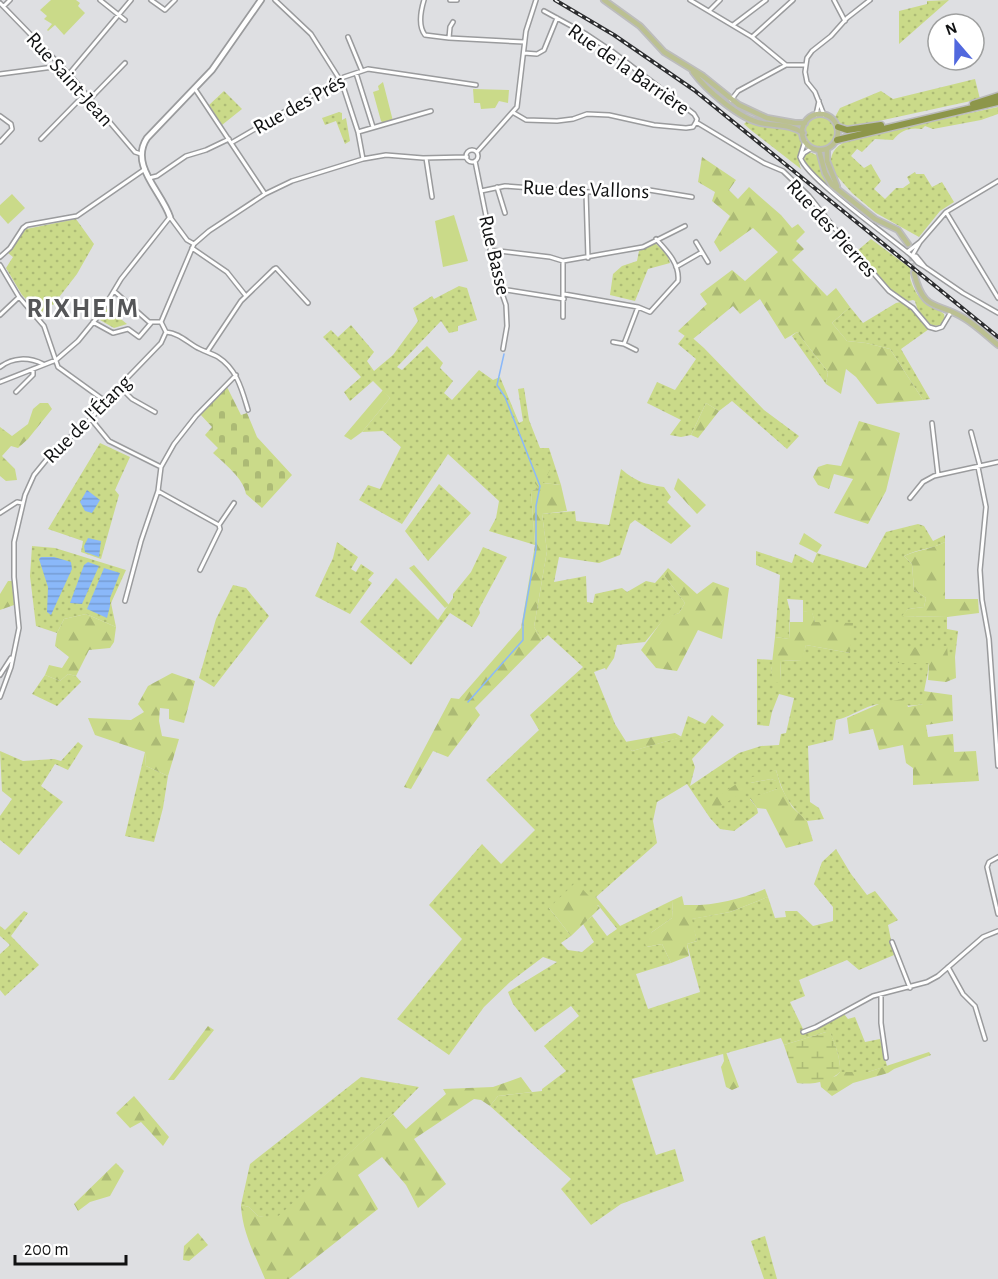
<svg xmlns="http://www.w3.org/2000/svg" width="998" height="1279" viewBox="0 0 998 1279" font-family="'Alegreya Sans',sans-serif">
	<defs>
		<pattern id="grass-dots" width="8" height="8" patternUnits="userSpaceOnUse" patternTransform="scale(1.5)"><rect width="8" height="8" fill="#cada89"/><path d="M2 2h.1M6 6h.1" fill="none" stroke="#acba75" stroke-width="1.8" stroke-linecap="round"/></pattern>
		<pattern id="forest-firs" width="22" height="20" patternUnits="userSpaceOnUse" patternTransform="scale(1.5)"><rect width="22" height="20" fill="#cada89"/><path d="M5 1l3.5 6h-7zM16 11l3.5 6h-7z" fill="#acba75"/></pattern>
		<pattern id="wetland-marsh" width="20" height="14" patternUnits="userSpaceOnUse" patternTransform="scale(1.5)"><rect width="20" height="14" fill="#cada89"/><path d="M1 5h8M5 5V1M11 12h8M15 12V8" fill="none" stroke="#acba75"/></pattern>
		<pattern id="cemetery-stones" width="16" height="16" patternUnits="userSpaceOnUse" patternTransform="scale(1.5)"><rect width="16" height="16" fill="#cada89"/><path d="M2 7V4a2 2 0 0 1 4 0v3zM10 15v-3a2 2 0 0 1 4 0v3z" fill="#acba75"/></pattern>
		<pattern id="water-rules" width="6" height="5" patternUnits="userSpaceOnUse" patternTransform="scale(1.5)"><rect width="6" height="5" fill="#8ab8f9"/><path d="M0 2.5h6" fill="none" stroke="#769dd4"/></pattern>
	</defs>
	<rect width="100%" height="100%" fill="#dedfe2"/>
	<path fill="url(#grass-dots)" fill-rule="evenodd" d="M949,0l-50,44v-33l28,-7v-3z
		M975,79l5,20 -129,28 -8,-1 -8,-9 5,-9 41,-17 12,8z
		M224,91l18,18 -20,16 -13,-20z
		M998,107v7l-17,6 -48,9 -8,-3 -3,3c-12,-2 -21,1 -29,11l-18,-1 -13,13 -5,-3 -6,7 13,12 7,-4 10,17 -7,8 11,10 11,-11h7l7,-5 -3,-6 8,-5 1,2h8l8,13 10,-5 12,20 -14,9 -21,26 -43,-24 -24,-20 -21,-24c-2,-17 5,-23 19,-30z
		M339,112l3,1v7l4,-2 4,23 -5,3 -9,-23 -11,4 -3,-7z
		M805 132a15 15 0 1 1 30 0a15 15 0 1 1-30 0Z
		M748,120c4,2 9,4 13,5 12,3 40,-1 41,17 1,11 -6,13 -1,27l-49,-38 -8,-7z
		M809,152l10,4 3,13 13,20 -1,2 -29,-27c-2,-5 -1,-10 4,-12z
		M76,219l18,25 -17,30 -24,31 -5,-2 -7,11 -19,-19 -16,-27 7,-11 -5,-4 18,-24z
		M871,239l39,29c2,7 -1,7 1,13 7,22 18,22 33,33l1,6 -4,5c-14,4 -23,-11 -26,-24l-2,-1 -5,1c-22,-11 -36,-31 -51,-50z
		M655,243l12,11 3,9 -22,6 -13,32 -25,-6 3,-21 9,-8 15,-5 2,-10z
		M459,286l8,2 10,32 -19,6v5l-9,2 -8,-12 -44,46 5,3 25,-24 16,17 -3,5 13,13 -9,12 8,7 27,-30 14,10 7,-3 19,46 4,-2 -5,-32 6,-1 5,32 11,28h9l12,37 -18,-2 -4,5 -8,3 4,54 -46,-14 7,-13 3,-17 -51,-47 -46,70 -43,-24 9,-15 12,4 21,-42 -18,-16 -21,1 28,-34 -17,-17 -23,20 -6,-9 17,-15 -38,-40 8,-7 7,7 13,-12 23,27 -7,9 7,10 19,-16 25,-34 -5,-13 19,-12 2,3z
		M901,302l13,10 15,17 -28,20 29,50 -7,1 -33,-51 -24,-6 -19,-2 -15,-18 18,-16 13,16 33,-20z
		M107,308l20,16 -13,4 -14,-8z
		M797,332l31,40 -2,12 -34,-48z
		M687,333l17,15 60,62 35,26 -12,13 -55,-48 -13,10 -13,-8 -15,32 -10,2 -11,-2 11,-15 -34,-17 10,-21 18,8 21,-31 -18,-15z
		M100,443l30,14 -15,33 4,5 -18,64 -20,-7 2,-11 -35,-12z
		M621,469c16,13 23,15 43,18l7,10 -4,5 24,24 -20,18 -36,-24 -5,4 -10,31 -21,8 -40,-6 -5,25 32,-6 1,26 6,1 2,-9 27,-6 5,4 19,-11 9,2 8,-9 22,29 -6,10 -15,6 -19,23 -28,3 -3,13 -8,12 -1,-2 -11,4 21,52 17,27 49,-14 7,-21 17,8 7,-9 12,10 -32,34 3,8 -5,19 49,-33 22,-7 18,-1 2,-11 5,-1 8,-35 -15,-4 -7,18 -3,14 -12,-1v-66l16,1 -2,12 9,9 1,-21 20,1 5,-16 44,8 -35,-31 -3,-9 -9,-2v-11l-16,-1 3,12 -1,28 -14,-2 5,-62 -24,-10v-14l36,12 3,-9 18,9 4,-10 49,15 20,-36 32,-8 6,2 9,15 12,-6v7c-13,7 -27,7 -41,14l8,8 2,26 12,8 -2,9 -16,2 -5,7 44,1v12l11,2 -3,26h-8v-10l-18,15c-1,15 -6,28 -6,42 -19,4 -26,-1 -42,0 -13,0 -30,13 -45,16l-3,20 -25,6 2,56 9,6 5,11 -17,2c-19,-17 -24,-27 -31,-51l-26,13 21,-4 6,2v8l-27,10 7,9 1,5 -24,18 -14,-2 -10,-11 -23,-34 -30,18 -4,19 4,22 -61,54 24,29 53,-26 -1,18 -20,14 -5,15 15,-3 9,19 -35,11 12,35 52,-17 -13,-48 10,-3 -6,-22 39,-7 38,-15 7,21 11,-1 -1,-6h12l16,15 20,-5v-14l-19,-23 8,-22 14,-13 15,25 16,21 8,-4 23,29 -10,5 6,30 -35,15 -12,-10 -48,20 6,16 -15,6 14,29 40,-17 4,5 7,-2 10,25 15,-3 7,27 -19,6h-28c1,-12 -5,-29 -10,-39l-4,-1 -42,13 -3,-7 -149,41 24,76 19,-6 9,32 -63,23 -30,21 -30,-36 10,-10 -81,-73 8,-10 44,-5v-2l24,-18 -22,-25 35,-30 -8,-10 -36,26 -22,-28 -5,-12 49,-30 -14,-5 -33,25 -26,25 -35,48 -52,-36 65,-80 -33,-34 53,-61 19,20 34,-34 -49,-50 53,-50 -9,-15 53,-48 -35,-32 -6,5 -8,-13 13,-76 -5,-37 33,-3 1,10 33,4zM598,905l19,24 -10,7 -15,-20 -9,8 11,18 -12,10 -14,-2 -7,-7 10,-7 -22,-28z
		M439,484l32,29 -43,48 -23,-30z
		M337,542l21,15 -7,12 5,3 5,-8 13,9 -6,7 4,3 -22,31 -35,-18 18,-38z
		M32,546l23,2 71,22 -15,33 5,24 -30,-13 -22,5 -7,14 -21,-7 -6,-50z
		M483,547l24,10 -28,52 1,4 -8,14 -22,-14 -39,52 -51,-43 36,-44 42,42 15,-22v-4l18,-22z
		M233,585l13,3 23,28 -55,71 -15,-9 17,-59z
		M68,674l8,2 5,6 -24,24 -25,-12 13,-19 15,6z
		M78,742l5,4 -15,24 -13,-6 -14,22 22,16 -44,53 -19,-15v-24l12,-17 -10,-8 -2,-40 23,10 31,-2 7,2z
		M145,752l1,14 22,10 -5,32 -9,34 -29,-6z
		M24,911l4,2 -17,23 28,29 -34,31 -5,-6v-36l10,-9 -10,-9v-10l5,4z
		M361,1077l58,10 -26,27 -117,105 -18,-3 -9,-9 -8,-2 9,-41z
		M765,1236l12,43h-13l-13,-38z"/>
	<path fill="url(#forest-firs)" d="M702,157l34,23 -7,10 9,9 11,-12 32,28 11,13 6,-4 7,8 -9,9 8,8 -12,11 35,36 9,-8 14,19 -18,16 15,18 19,2 24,6 33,51 -46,4 -21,-27 -10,-8 -5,25 -15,-10 2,-12 -31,-40 -12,7 -25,-40 -20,15 -7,-8 -40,33 -6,-5 -2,2 -7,-5 29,-27 -7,-10 32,-24 13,11 33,-29 -25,-24 -33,24 -6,-10 16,-26 -18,-15 3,-9 -17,-10z
		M40,403h8l4,6 -24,30 -10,9 -7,-2 -9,10 13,13 2,11 -11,1 -6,-5v-49l12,9 16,-12 5,-15z
		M706,403l13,8 -21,27 -7,-3z
		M859,421l41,12 -14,58 -18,33 -34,-11 19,-34 -19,-5 -5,15 -11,-4 -5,-8 5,-10 9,-3 14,2z
		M536,465l14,5 -7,13 18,2 6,26 -25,3 5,37 -13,76 8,13 -67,68 5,7 -32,42 -15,-6 -22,38 -7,-2 47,-89 8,1 62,-71 14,-83 -4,-54 8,-3 -7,-8z
		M678,478l28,27 -9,9 -23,-25z
		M945,542v57h33l1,14 -32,4 -45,-1 6,-7 16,-2 2,-9 -12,-8 -2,-26 -8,-8c13,-6 28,-7 41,-14z
		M668,568l29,26 16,-12 16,6 -7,51 -24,-9 -21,41 -21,-3 -15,-18 23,-32 15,-5 6,-10 -22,-29z
		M8,581h4l2,24 -14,5v-16z
		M803,611l9,1 3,10 38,1 -3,30 -44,-8 -4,16 -21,-1 -1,22h-5l-4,-10 4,-35 14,2 1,-17h13z
		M86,614l30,13 -2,15 -4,6 -21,2 -13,26 -8,-2 -8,7 -15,-6 4,-10 13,3 7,-11 -14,-11 2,-13 7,-14z
		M947,646l1,11h7l1,21 -10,4 -18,-2 1,-17h-32l4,-15z
		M172,673l23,8 -11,42 -15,-4v-10l-9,-1 -1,13 3,15 17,3 -11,37 -22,-10 -1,-14 -50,-17 -7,-17 43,2 13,-8 -6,-8 10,-18z
		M923,691l29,4 1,26 -27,4 2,12 25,-3 1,18 22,-1 3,30 -66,4v-17l-7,-5 -3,-18 -24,5 -6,-21 -24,5 -2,-16 32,-14 23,-5 4,3 2,5 15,-3z
		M675,733l7,4 -50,14 -7,-9z
		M776,770l5,17 11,20 15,14 6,20 -27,7 -20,-39 -9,-1 -7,-10 27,-9 -1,-8 -5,-2 -21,4 -1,-5z
		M741,781l6,9 -35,21 -6,-7z
		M576,882l24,26 -29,28 -22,-28z
		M765,889l3,8 -38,15 -38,7 5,22 -10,3 2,12 -18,7 -9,-19 -16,3 -1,-4 7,-11 20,-14 1,-18 9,-4 2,9c29,1 54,-5 81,-16z
		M208,1026l6,4 -40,50h-6z
		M726,1052l13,35 -7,3 -6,-3 -5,-20 3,-6 -1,-8z
		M929,1052l2,3 -37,14 -6,4 -35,10 -21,13 -11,-9 -1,-6 16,-5 4,-4h28z
		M521,1077l11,15 -34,4 -8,10 -9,-6 -7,-1 -60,40 32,45 -28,24 -12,-23 -24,-28 -24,18 20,34 -89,70h-24c-10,-24 -23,-47 -24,-74l8,2 9,9 18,2 117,-104 13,15 40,-35 -3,-5 50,-2z
		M134,1096l35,41 -6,9 -22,-24 -11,6 -14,-15z
		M116,1163l8,8 -14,25 -20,6 -12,9 -4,-7z
		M198,1233l10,12 -19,16 -6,-1 1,-14z"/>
	<path fill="url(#wetland-marsh)" d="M826,1032h4c5,11 11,28 10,40 -10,10 -29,13 -43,11l-13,-38z"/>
	<path fill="url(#cemetery-stones)" d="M227,387l14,28 6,-2 10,24 35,38 -30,33 -16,-14c-2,-15 -22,-31 -33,-41l5,-5 -13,-13 7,-8 -12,-13z"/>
	<path fill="#cada89" d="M51,0h25l4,3 -2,3 7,7 -21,22 -9,-10 -7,6 -1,-1 5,-6 -8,-5 3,-3 -7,-6z
		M383,82l10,39 -10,2 -2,-2 -8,-29 6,-2 -1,-4z
		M473,89l36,1 -1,13 -9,-2 -4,7 -14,1 -1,-6h-6z
		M12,194l13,14 -17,16 -8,-9v-10z
		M454,215l14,46 -25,6 -8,-46z
		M383,390l7,8 -28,34 -11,8 -7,-4z
		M804,533l18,12 -5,8 -18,-9z
		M414,565l35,40 -4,3 -36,-40z"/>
	<path fill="url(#water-rules)" d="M87,490l13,10 -8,13 -7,-2 -5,-9z
		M88,538l13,3 -2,16 -14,-5 -1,-6z
		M41,557h13l17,5 1,7 -21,46 -4,-3 1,-25 -9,-28z
		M88,562l11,4 -17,38 -12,-1 14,-38z
		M104,568l16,5 -10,25v8l-3,12 -20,-9z"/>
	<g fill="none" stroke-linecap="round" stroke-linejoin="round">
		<path stroke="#8ab8f9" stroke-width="1.5" d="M468,702l55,-62v-18l13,-73v-43l4,-20 -35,-89 -8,-12 7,-31"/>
		<path stroke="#bfc0c3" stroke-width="4.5" stroke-dasharray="4.5 2" stroke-linecap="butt" d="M908,244l6,29"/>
		<g stroke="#9a9b9d" stroke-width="6">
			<path id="minor" d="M100,0l25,20
				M151,0l14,10 10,-10
				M275,0l36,34 31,49 16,49 5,27
				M424,0c-3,10 -6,26 1,35l24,3 75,4
				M450,0h7
				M690,0l62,37 34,28
				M834,0l11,21
				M0,3l69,71 66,78 6,2
				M4,6l6,-6
				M544,11l42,23 27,18 81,62 3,5 -1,3
				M709,11l11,-11
				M733,25l33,-25
				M348,37l14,34
				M752,37l41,-37
				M449,38l1,-11 3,-5
				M524,53l13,1 7,-4 13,-32
				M356,73l17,54
				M0,74l61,-8
				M69,74l62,-74
				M195,89l70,105
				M90,99l35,-36
				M731,100l7,-9 48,-26h19
				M514,113l12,7 31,1 16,-2 14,-5 22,1 45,10 32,3 7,-1 3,-5
				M816,115l3,-14
				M824,115l-9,-23 -8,-10 -2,-10 2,-14 5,-7 19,-15 16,-18 23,-18
				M0,116l11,8 1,5 -12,13
				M696,122l68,41 19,8 26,25 31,39 49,56 24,17 16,19 7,2 6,-2 9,-15
				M358,132l73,-21
				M41,139l44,-45
				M805,141l-5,16c7,22 90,80 112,99l8,-14 -13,10
				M231,143l113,-66 24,-8 108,16
				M466 156a6 6 0 1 1 12 0a6 6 0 1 1-12 0Z
				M477,152l40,-45 9,-76 10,-31
				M426,158l6,39
				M801,158l3,-5 8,-5
				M475,161l11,55 7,51 13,38 1,21 -4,23
				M149,178l8,-2 29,-20 20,-6 23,-11
				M497,187l8,26
				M481,191l24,-5 81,6 63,-2 43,7
				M586,192l2,66
				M946,212l52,86
				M696,242l12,20
				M920,242l26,-30 52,-31
				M192,248l35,24 19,24
				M490,250l60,7 13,4 80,-14 42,-21
				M912,256h4l9,11 -7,-4z
				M0,257l10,-9 13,-20 4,-3 50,-9 68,-47
				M563,261v56
				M0,265l19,32 25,29 14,41 47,34
				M676,267l26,-15
				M925,267l38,26 35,20
				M501,289l63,10
				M114,291l35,31h12
				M564,294l74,13 12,5 28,-31c2,-17 -11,-30 -22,-42
				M0,315l19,-18
				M93,322l20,11 15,-4 11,8 12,-14
				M161,322l33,-78 15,-13 56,-37 27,-13 71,-22 23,-4 37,3 44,-1
				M161,322l5,10c12,1 20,9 30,15 7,4 15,6 22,10 19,12 24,33 30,53
				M613,342l11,2 14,-37
				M624,344l12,6
				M207,352l34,-51 33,-32 2,-1 32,35
				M0,367c13,-10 29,-10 43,-3
				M0,382l56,-22 22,-19 22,-27 21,-35 49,-62 17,23 7,4
				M120,387l12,12 23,13
				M16,392l17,-17v-6
				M91,419l18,22 52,26
				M932,423l6,52
				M971,432l9,34
				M978,467l8,40 -6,63 2,30 7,39 9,127
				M158,491l61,34 1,4 -20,41
				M910,498l13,-16 11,-6 64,-14
				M0,513l17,-11 5,1
				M219,525l15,-22
				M125,601l16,-60 17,-50 3,-24 13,-23 22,-28 40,-41
				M0,675l11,-17
				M0,697l11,-30 8,-39 -5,-51v-35l11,-47 9,-20 18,-22 39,-34 14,-18 56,-58 5,-11
				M998,857l-9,5 -2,5 11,47
				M892,942l18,46
				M948,967l15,27 12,12 10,33
				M881,994v29l5,35
				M803,1032l13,-5 57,-31 54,-14 11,-6 45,-39 15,-6"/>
		</g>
		<g stroke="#9a9b9d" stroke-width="8">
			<path id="secondary" d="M170,217c-8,-25 -41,-52 -23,-79l65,-68 49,-70"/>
		</g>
		<g stroke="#bcbcbd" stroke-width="8">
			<path id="primary" d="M604,0l36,26 24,26 39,24 36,29 28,13 28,5h10
				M693,72c13,18 47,47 68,51 15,3 30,1 42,10
				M802 132a18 18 0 1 1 36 0a18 18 0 1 1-36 0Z
				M827,149v12l10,25
				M819,150l6,23 7,12 43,34 23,11 10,14
				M914,273c10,40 22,28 50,45 12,7 23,18 34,27"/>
		</g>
		<g stroke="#bcbcbd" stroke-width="9">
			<path id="motorway" d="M973,104l25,-8
				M838,127l9,3 34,-5
				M837,140l161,-38"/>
		</g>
		<use href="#minor" stroke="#fff" stroke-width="3"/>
		<use href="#secondary" stroke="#fff" stroke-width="4.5"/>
		<use href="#primary" stroke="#bbc092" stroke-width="4.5"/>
		<use href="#motorway" stroke="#8d964a" stroke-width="6"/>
		<g stroke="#2c2d2f" stroke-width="4">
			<path id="rail" d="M555,0l59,35 80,55 304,247"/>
		</g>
		<use href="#rail" stroke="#fff" stroke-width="1.5" stroke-dasharray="4.5" stroke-linecap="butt"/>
	</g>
	<g text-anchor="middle" stroke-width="5" stroke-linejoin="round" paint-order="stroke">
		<g font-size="21" fill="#101112" stroke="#fff">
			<text transform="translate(629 69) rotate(35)" y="7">Rue de la Barrière</text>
			<text transform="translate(70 79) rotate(48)" y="7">Rue Saint-Jean</text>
			<text transform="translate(299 104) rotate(-29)" y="7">Rue des Prés</text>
			<text transform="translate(586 189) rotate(2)" y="7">Rue des Vallons</text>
			<text transform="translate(832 228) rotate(48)" y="7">Rue des Pierres</text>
			<text transform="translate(495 255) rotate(77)" y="7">Rue Basse</text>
			<text transform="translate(87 419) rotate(-45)" y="7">Rue de l'Étang</text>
		</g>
		<g font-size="27" font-weight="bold" letter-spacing="1.5" fill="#555658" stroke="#fff">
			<text x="83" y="317">RIXHEIM</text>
		</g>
	</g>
	<g transform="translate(956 42) rotate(340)"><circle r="28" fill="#ffffff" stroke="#9fa0a0" stroke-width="1.5"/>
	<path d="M0-4.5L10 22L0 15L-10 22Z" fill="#5168de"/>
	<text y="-9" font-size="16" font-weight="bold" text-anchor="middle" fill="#101112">N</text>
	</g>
	<path d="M15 1255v9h111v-9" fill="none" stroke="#101112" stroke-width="3"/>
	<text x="24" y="1255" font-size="18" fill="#101112" stroke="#ffffff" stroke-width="4.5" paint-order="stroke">200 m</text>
</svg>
